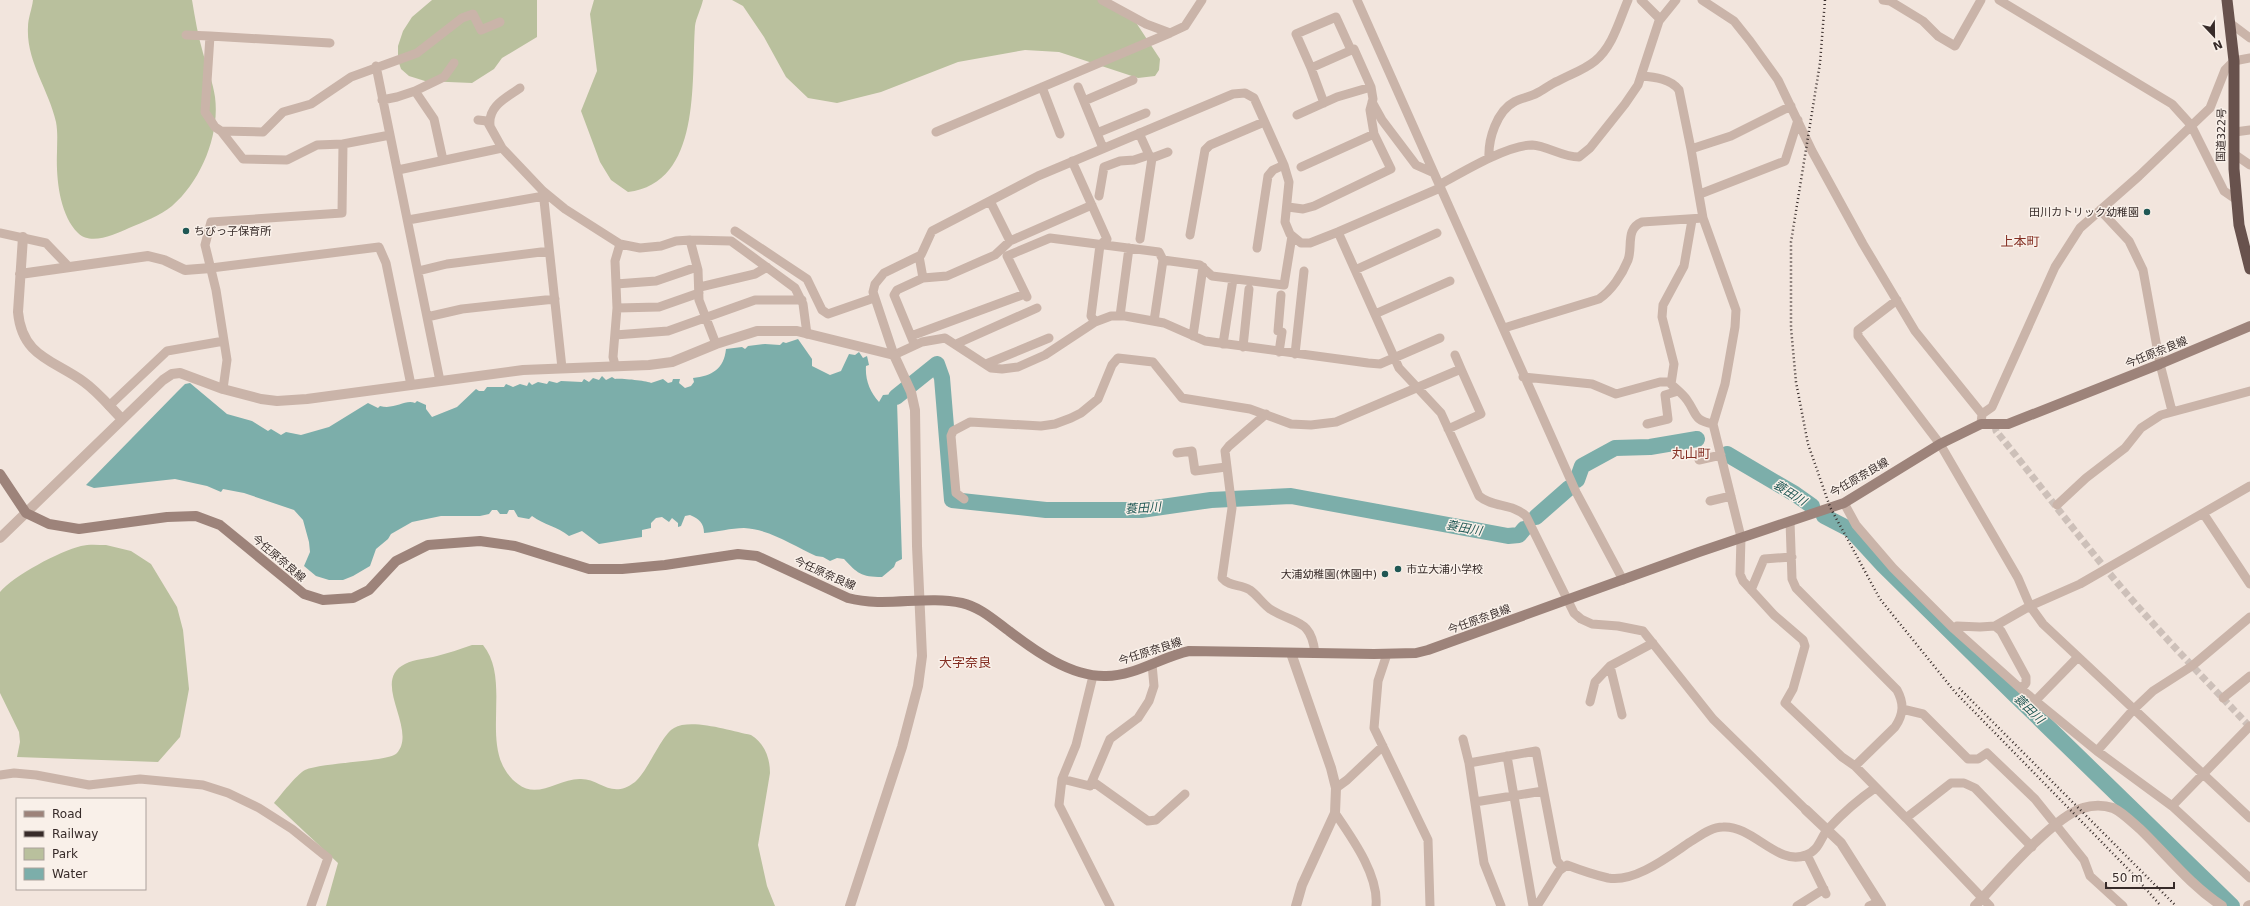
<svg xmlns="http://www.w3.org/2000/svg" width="2250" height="906" viewBox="0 0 2250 906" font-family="'DejaVu Sans','Noto Sans JP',sans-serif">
	<rect width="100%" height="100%" fill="#f2e5dd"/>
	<path fill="#b9c09d" d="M33,0h159c3,18 6,36 11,53 4,15 10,29 12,44 5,38 -14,84 -43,109 -12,10 -29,16 -43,22 -14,6 -38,18 -51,5 -19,-19 -22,-56 -21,-81 0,-10 1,-19 -1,-30 -7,-32 -30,-61 -28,-95 0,-9 4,-18 5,-27z
		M432,0h105v37l-35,21 -8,11 -22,14 -47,-2 -16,-5 -8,-7 -3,-9v-14l5,-15 9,-14z
		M594,0h109c-2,9 -7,18 -8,26 -4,55 7,157 -67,166l-17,-12 -11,-18 -19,-51 16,-40 -7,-57z
		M732,0h377l26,21 25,38 -1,11 -4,6 -17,2 -79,-26 -34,-2 -67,12 -77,30 -44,11 -29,-5 -22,-21 -22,-40 -21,-31z
		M106,545l25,6 20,13 26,43 6,23 6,59 -9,48 -22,25 -141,-5 3,-15 -1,-10 -19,-39v-101c13,-16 60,-41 81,-46 8,-2 17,-1 25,-1z
		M472,645h11c31,38 -8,107 35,139 20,16 41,-6 63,-5 20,0 30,21 54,3 13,-11 27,-48 39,-54 17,-10 57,3 77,7 13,8 19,22 19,38l-12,72 9,41 8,20h-449l12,-43 -64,-60c7,-8 22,-28 31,-33 18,-8 85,-8 92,-17 21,-24 -27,-72 8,-89 10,-5 21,-5 32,-8 12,-3 23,-7 35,-11z"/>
	<path fill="#7caeaa" d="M798,339l14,20v7l18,9 11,-4 8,-17 6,1 4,-3 4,6 4,-2 2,9 -3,1c-1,14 4,26 13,36l4,-7 13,-1 7,-10 4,8 -10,9 5,158 -6,3 -2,5 -12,10c-21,0 -25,-4 -38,-18l-7,-1 -7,3 -7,-4 -7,-1c-22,-10 -47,-27 -72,-28 -13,0 -27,4 -40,5 0,-10 -5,-14 -14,-18l-5,1 -4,10 -3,1v-4l-6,-5 -3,4 -7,-5 -6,1 -5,5v5l-9,2v7l-43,7 -17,-13 -13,5c-12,-10 -25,-11 -37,-20l-3,3 -11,-2 -4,-7h-5l-2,4h-7l-3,-4h-5l-3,4 -9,2h-39l-29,6 -21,12 -3,5 -12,10 -6,17 -17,10 -10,4h-14l-13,-4 -12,-10 6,-14 -1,-10 -6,-22 -9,-10 -50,-17 -21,-4 -2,3 -14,-6 -32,-7 -81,9 -8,-3 91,-93 8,-8 5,-1 37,31 25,7 16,10 3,-2 10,6 5,-3 15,3 28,-8 39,-24 10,5 2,-2c15,4 25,-7 35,-3l2,-2 9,4v4l6,8 25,-10 19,-18 3,2h5l3,-4h17l2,-3 7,3 7,-3 7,2 2,-4 3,3 6,-3 9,2 2,-3 8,2 4,-2 21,1 2,-3 5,3 4,-4 6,2 3,-4 4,4 6,-3 3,2c5,-1 33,2 36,4l12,-4 5,4 4,-1 1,-3h7l-1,4 6,5 6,-2 3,-4 -1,-4c19,-2 31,-9 33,-29l16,-2 3,2 3,-3 17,-2 15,1 3,-3 3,1z"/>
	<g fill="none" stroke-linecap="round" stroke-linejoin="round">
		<path stroke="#7caeaa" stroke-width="16" d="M896,397l41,-33 5,14 10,122 94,10h95l70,-10 80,-4 217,40 11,-1 5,-6
			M1727,454l68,40 17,12
			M1577,480l5,-14 33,-18 35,-1 47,-8
			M1824,516l27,14 32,35 131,129 218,212
			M1536,517l33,-29"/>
		<path stroke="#cdc0b9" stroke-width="7" stroke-dasharray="7 3.5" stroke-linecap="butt" d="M1995,425l1,6c37,45 72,92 109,137 46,56 96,107 145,159"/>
		<path stroke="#cab4a9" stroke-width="9" d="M1102,0l44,24 24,9 15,-7 17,-26
			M1357,0l219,492 47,88
			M1641,0l19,19
			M1702,0l32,21 16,20 28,39 34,71 51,93 52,87 67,83 -1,10
			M1883,0l7,1 33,20 15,15 17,10 26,-46
			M1999,0l173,104 19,21 33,66 13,9
			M2230,23l20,15
			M186,35l24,1 -5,76 10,15 6,4 22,28 44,1 30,-15 26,-1
			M210,36l120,7
			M1351,50l-15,-33 -40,17 15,34 43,-19 17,38 2,12 -3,11 4,24
			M376,66l64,315
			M1311,68l13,35
			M1641,76c14,1 30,3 38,14l12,59
			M1042,87l18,47
			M1078,87l25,61
			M415,91l29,-14 10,-14
			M382,100l15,-3 18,-6 19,28 9,41
			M1084,101l49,-21
			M1372,102l10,18 34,45 18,8
			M1791,106l-60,30 -40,13 12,69 33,92 -1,17 -10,57 -12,40 28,113 -1,37 3,7 31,34 29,25 2,6 -12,43 -8,14 57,54 13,9
			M1297,115l40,-18 34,-10
			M478,120l9,1 15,27
			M490,125c-2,-19 16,-27 30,-37
			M221,131l42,1 20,-20 28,-8 40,-27 66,-24 45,-35 11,-4 8,16 19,-8
			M936,132l234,-99
			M2235,132l15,-2
			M1097,133l49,-20
			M1139,133l10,22 3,3 16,-6
			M2234,154l16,11
			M1489,158c-1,-19 8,-47 25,-56 7,-4 16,-5 23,-9 7,-3 13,-9 21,-12 13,-7 26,-11 37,-20 18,-15 24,-40 33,-61
			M1072,161l35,78 -7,6 -9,71 4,6
			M398,170l104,-22 41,43 22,18 55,35 20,4 21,-2 15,-5 14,-1 8,30 1,30 17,44
			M1439,185c22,-12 68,-40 93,-40 16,1 30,12 47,12l11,-9 35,-44 13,-19 21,-64 17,-21
			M543,191l19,177
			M1700,194l85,-33 13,-41
			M1099,196l5,-29 16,-6 14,-1 15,-5
			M990,201l20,40
			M1288,207l15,2 11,-3 77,-37 -17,-35 -73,33
			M2100,210l29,31 14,29 17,94 12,47
			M408,220l136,-24
			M1692,220l-8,46 -21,39 -1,12 12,47 -3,20c5,5 12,10 16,16 10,14 6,20 26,24
			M735,231l72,48 15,31 6,4 46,-16
			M1338,232l61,136 42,45 38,83c14,12 33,7 47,20l48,97 7,6 11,5 26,2 25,5 70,88 93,91
			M0,233l46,10 23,24
			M1190,235l15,-85 5,-5 54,-23
			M1140,239l12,-81
			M690,240l41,1 64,47 8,16 4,30
			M1257,248l11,-72 5,-6 11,-5
			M211,268l168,-21 7,16 25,122
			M1355,270l82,-37
			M418,271l29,-7 102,-13
			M923,278l24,-2 48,-21 15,-14 82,-36
			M616,284l40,-3 41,-14
			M700,287l55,-13 12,-7
			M1027,297l-20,-41 43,-18 109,14 4,8 37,5 12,11 72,9 8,-49
			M1897,300l-39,30v6l82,108 78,134 12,28 13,18 207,194
			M617,308l42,-1 40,-14
			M1375,314l75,-33
			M1120,316l9,-68
			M427,317l35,-8 93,-10
			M1154,321l9,-61
			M1504,328l95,-29c12,-8 23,-24 29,-39 5,-13 -3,-31 14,-38l61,-4
			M615,335l53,-4 87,-31h47
			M911,336l114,-42
			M1193,336l10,-69
			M1440,338l-60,26 -12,-1 -163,-22 -41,-18 -39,-7h-14l-16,6 -50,33 -27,12 -16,2 -11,-1 -46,-30 -23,4 -28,13 -21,-63 2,-8 9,-11 37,-18 11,-24 106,-55 195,-82 12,-1 9,5 30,67 5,17 -4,40 5,12 11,9h9l28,-11 102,-44
			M913,341l-19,-46 3,-5 26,-12 -4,-22
			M956,344l81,-36
			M1223,344l10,-65
			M1243,347l6,-58
			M1279,352l3,-20 -4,-1 3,-36
			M1295,354l9,-83
			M1455,355l6,14
			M986,364l63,-26
			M615,365l-2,-8 4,-49 -2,-47 5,-17
			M1523,377l69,7 24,10 44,-12h11
			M223,389l4,-29 -11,-70 -11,-45 6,-23 131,-9 1,-69 47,-9
			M109,406l58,-55 57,-10
			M1266,414l-37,32 -4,5 7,57 -10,70c8,9 18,6 28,12 7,5 13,14 20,19 25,16 41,9 45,44
			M1982,414l10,-7 63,-140 25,-39 59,-52 71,-68 15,-38 9,-9 16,-3
			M1647,424l21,-5 -3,-24 13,-4
			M1177,453l15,-2 3,20 31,-4
			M1699,460l22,-5
			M964,499l-8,-6 -5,-57 2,-5 17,-9 71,4 14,-2 16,-6 10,-5 17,-14 14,-34 6,-7 35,4 29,36 68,11 41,15 20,1 25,-3 125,-53 20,45 -33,15
			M1710,501l21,-5
			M1844,503l12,22 37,43 61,61 67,60 76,62 75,55 78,72
			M2057,505l29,-27 39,-30 16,-20 20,-13 89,-24
			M2203,513l47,71
			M1790,521l2,58 4,9 101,102c7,13 7,24 -2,37l-40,39 51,52 45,-35h13l11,5 57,59
			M1751,590l13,-31 28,-2
			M1995,626l6,5 25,46v6l-5,6
			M1954,629l3,-3 23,1 15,-1 35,-20 50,-22 170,-98
			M1387,654l-9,27 -4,47 54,112 2,66
			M1610,666l12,49
			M2223,698l27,-22
			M2035,701l43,-44
			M1590,702l5,-20 15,-16 43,-23
			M1902,709l21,5 45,45h10l9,-6 48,46 49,61 6,16 33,30
			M1463,739l6,24
			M2097,751l36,-41 20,-19 39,-25 58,-49
			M1507,756l26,150
			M0,775l14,-2 22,2 53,10 51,-6 63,6 25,8 31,15 33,21 36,29 -17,48
			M1062,779l14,-34 17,-69
			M1092,781l56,40 8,-1 29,-26
			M1336,788l11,-8 36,-34
			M1475,802l68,-11
			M2172,806l78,-80
			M1335,813c17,25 44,62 41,93
			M1906,818l84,88
			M1807,855l19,39
			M1110,906l-51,-101 3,-26 28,7 20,-47 28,-21 11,-17 5,-15 -2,-22
			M1501,906l-17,-43 -15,-100 67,-12 21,110 6,7
			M1537,906l22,-35 8,-6c13,5 28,10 41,13 27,5 61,-22 82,-36 10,-6 21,-15 33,-15 30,-2 55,40 83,28 14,-5 14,-18 23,-27 13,-14 30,-29 46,-40
			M1797,906l27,-17
			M1869,906l9,-4"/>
		<path stroke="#cab4a9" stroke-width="10" d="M23,237l-5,75c4,45 36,48 66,70 14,10 26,25 38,37
			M20,274l128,-18 16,4 21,10 26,-2
			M0,538l163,-158 9,-6 8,-1 43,16 38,10 16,2 30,-2 216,-29 126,-5 23,-3 44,-18 41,-13h40l97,24 17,37 4,18 2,136 5,110 -4,30 -16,61 -52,159
			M1291,653l40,115 5,20 -1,25 -33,72 -6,21
			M1806,810l35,33 40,63
			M1975,906c23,-25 78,-89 108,-98 9,-3 21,-3 30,0 9,4 20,15 27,21 27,26 50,56 82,77
			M2248,906l2,-1"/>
		<path stroke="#9d837a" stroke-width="10" d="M0,474l26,39 23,11 30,5 88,-12 29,-1 24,9 84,69 19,6 30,-2 16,-8 27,-29 32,-16 52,-4 35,5 74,23h33l43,-4 73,-11 19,2 91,42c37,10 77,-3 114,5 18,4 33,18 47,28 26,20 62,46 97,45 29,0 55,-19 83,-25l185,3 42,-1 12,-3 271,-98 145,-49 96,-59 41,-20h27l152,-60 90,-38"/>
		<path stroke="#68524d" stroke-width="11" d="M2227,0l7,61v108l5,56 11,44"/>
		<path stroke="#372b29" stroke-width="2.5" stroke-dasharray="1 3" stroke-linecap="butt" d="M1825,0l-5,63 -29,179v86l5,54 12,62 22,63 50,92 75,93 175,179 31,35
			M1959,688l217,218"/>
	</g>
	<g fill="#1f5754" stroke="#f9f0e9" stroke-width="1.5">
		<circle cx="2147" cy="212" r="4"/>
		<circle cx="186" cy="231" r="4"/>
		<circle cx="1398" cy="569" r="4"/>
		<circle cx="1385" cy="574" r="4"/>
	</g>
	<g text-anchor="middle" stroke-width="3" stroke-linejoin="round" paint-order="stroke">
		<g font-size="11" fill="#372b29" stroke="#f9f0e9">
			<text transform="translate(2221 135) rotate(-89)" y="4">国道322号</text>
			<text transform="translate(2156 352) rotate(-22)" y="4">今任原奈良線</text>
			<text transform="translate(1859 477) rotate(-30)" y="4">今任原奈良線</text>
			<text transform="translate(279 558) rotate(40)" y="4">今任原奈良線</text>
			<text transform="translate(825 573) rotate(24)" y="4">今任原奈良線</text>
			<text transform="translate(1479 619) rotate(-20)" y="4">今任原奈良線</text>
			<text transform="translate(1150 651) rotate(-18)" y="4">今任原奈良線</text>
		</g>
		<g font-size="11" fill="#372b29" stroke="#f9f0e9" text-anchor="end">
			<text x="2139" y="216">田川カトリック幼稚園</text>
			<text x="194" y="235" text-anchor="start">ちびっ子保育所</text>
			<text x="1406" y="573" text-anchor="start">市立大浦小学校</text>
			<text x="1377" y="578">大浦幼稚園(休園中)</text>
		</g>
		<g font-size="12" font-style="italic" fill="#1f5754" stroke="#f9f0e9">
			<text transform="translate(1790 493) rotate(32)" y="4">蓑田川</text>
			<text transform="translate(1143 508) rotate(-4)" y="4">蓑田川</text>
			<text transform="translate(1464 528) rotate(10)" y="4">蓑田川</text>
			<text transform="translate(2029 709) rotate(44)" y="4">蓑田川</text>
		</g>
		<g font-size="13" fill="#842f23" stroke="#f9f0e9">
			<text x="2020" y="246">上本町</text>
			<text x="1691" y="458">丸山町</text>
			<text x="965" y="667">大字奈良</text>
		</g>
	</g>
	<rect x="16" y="798" width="130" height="92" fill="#f9f0e9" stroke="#aba19c"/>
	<rect x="24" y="811" width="20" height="6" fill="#9d837a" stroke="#aba19c"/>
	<text x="52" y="818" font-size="12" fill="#372b29">Road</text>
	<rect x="24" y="831" width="20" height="6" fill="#372b29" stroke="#aba19c"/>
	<text x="52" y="838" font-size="12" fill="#372b29">Railway</text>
	<rect x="24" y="848" width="20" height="12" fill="#b9c09d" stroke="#aba19c"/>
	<text x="52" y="858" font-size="12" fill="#372b29">Park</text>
	<rect x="24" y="868" width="20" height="12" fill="#7caeaa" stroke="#aba19c"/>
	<text x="52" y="878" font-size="12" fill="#372b29">Water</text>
	<g transform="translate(2214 36) rotate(158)" stroke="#f9f0e9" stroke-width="3" paint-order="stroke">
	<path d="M0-3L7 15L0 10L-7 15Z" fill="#372b29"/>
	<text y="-6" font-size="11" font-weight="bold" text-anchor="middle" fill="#372b29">N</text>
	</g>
	<path d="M2106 882v6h68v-6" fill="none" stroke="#372b29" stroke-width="2"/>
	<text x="2112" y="882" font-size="12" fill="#372b29" stroke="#f9f0e9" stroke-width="3" paint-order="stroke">50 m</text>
</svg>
